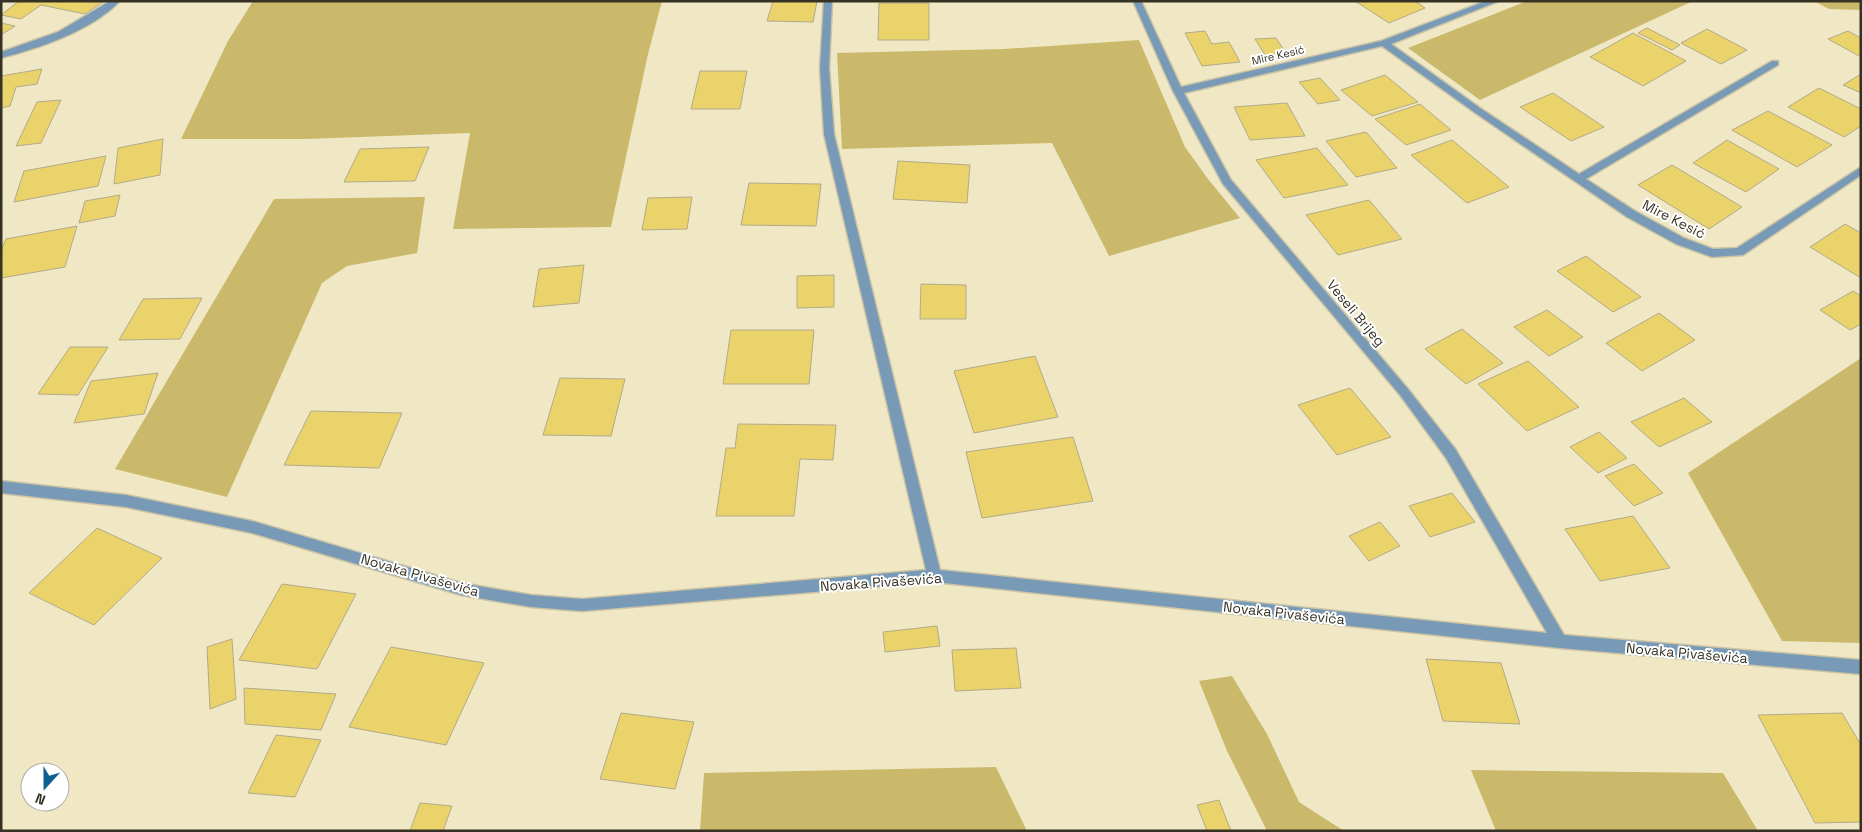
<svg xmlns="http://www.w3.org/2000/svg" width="1862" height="832" viewBox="0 0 1862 832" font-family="'Space Grotesk',sans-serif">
	<rect width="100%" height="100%" fill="#f0e8c5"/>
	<path fill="#cab96b" d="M253,1h409l-14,53 -37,173 -158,2 17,-96 -165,6h-124l47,-98z
		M1527,1h166l-213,99 -72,-52z
		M1814,1h47v9l-32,-1z
		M1139,40l46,107 23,32 32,39 -131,38 -57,-113 -210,6 -5,-96 167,-4z
		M425,197l-8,56 -70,13 -25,17 -95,214 -112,-28 159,-270z
		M1861,358v285l-79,-2 -94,-168z
		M1232,676l35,58 32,68 45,29h-77l-40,-80 -28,-70z
		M996,767l31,64h-327l4,-58z
		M1471,770l252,3 35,58h-262z"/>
	<path fill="#ebd36c" stroke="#b2aa89" d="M19,1h85l-19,13 -44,-9 -20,14 -20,-4z
		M773,1h44l-4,21 -46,-1z
		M1355,1h60l10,7 -36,15z
		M879,3h50v37h-51z
		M1,23l14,3 -14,9z
		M1647,28l33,17 -8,5 -34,-17z
		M1707,29l40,21 -26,14 -40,-21z
		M1205,31l7,13 17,-2 11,20 -38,4 -17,-33z
		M1848,31l13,7v19l-33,-18z
		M1633,33l53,28 -43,25 -53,-29z
		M1276,38l10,15 -21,2 -10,-16z
		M42,69l-5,15 -21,3 -6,19 -9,2v-32z
		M700,71h47l-7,38h-49z
		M1861,74v19l-18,-8z
		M1385,75l33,27 -46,14 -31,-26z
		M1320,78l20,22 -22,4 -19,-22z
		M1819,88l42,21v17l-17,11 -56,-30z
		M1553,93l51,34 -33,14 -51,-34z
		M61,100l-20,43 -25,3 21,-44z
		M1287,103l18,33 -55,4 -16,-33z
		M1420,104l31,26 -45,15 -31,-26z
		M1768,111l64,34 -35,22 -65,-37z
		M1366,132l31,36 -41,9 -30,-36z
		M163,139l-3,36 -46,9 4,-36z
		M1452,140l57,47 -42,16 -56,-48z
		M1727,140l52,29 -33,23 -53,-29z
		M429,147l-14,34 -71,1 16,-33z
		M1317,148l31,37 -64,13 -28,-38z
		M106,156l-8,30 -84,16 10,-31z
		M898,161l72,4 -3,38 -74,-4z
		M1672,165l70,42 -33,22 -71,-44z
		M749,183l72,1 -5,42 -75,-1z
		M120,195l-5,21 -36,7 6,-22z
		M692,197l-5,32 -45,1 6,-32z
		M1369,200l33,39 -64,16 -32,-40z
		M1845,224l16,9v45l-51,-31z
		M77,226l-12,41 -64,11v-28l5,-11z
		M1586,256l55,41 -28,15 -56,-41z
		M584,265l-5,38 -46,4 6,-38z
		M834,275v32l-37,1v-32z
		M921,284l45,1v34h-46z
		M1853,291l8,5v28l-11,6 -30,-20z
		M202,298l-22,41 -61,1 24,-41z
		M1547,310l36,27 -34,19 -35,-29z
		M1659,313l36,27 -53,31 -36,-28z
		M1462,329l41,34 -37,21 -41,-35z
		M731,330h83l-5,54h-86z
		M70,347h38l-30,48 -40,-1z
		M1035,356l23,61 -84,16 -20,-62z
		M1528,361l51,46 -52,24 -49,-47z
		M158,373l-14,41 -70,9 17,-42z
		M560,378l65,1 -14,57 -68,-1z
		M1350,388l41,49 -54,18 -39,-50z
		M1684,398l28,24 -53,25 -28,-25z
		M311,411l91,2 -23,55 -95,-3z
		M738,424l98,1 -3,35 -33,-1 -6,57h-78l10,-68h9z
		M1599,432l28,26 -29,15 -28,-26z
		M1073,437l20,64 -111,17 -16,-66z
		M1634,464l29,29 -29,13 -29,-30z
		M1452,493l23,29 -45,15 -21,-31z
		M1633,516l37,52 -70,13 -35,-52z
		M1380,522l20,24 -31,15 -20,-25z
		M97,528l65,30 -68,67 -65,-32z
		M282,584l74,10 -39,75 -78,-9z
		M937,626l3,20 -55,6 -2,-20z
		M232,639l4,60 -26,10 -3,-62z
		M391,647l93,16 -38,82 -97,-18z
		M1016,648l5,40 -66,3 -3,-41z
		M1426,659l75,4 19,61 -77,-3z
		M244,688l92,6 -15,36 -76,-6z
		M621,713l73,9 -19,67 -75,-10z
		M1842,713l19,32v77l-46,1 -57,-108z
		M276,735l45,5 -26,57 -47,-4z
		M1219,800l12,31h-24l-10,-26z
		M420,803l32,3 -9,25h-33z"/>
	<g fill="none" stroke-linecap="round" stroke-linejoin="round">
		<g stroke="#cbc4a5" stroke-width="3">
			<path id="minor" d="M110,1h10c-29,30 -80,47 -119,57v-6l57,-20z
				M824,1h8l-3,67 5,66 106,436 607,63 -101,-175 -46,-63 -177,-211 -50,-93 -40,-90h8l40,86 200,-46 105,-40h13l-108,43 89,64 99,66 193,-113h6v4l-192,114 49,32 49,27 29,11 24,-1 124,-81v8l-118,80 -31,2 -36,-13 -49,-27 -153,-105 -92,-66 -198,47 47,87 177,209 48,61 108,185 297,25v14l-301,-26 -626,-66 -352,29 -51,-4 -70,-12 -209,-62 -126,-26 -125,-14v-12l125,14 126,26 209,62 70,12 51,4 344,-29 -102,-436 -4,-66z"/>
		</g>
		<use href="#minor" fill="#789ab7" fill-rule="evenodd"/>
	</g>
	<g text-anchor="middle" stroke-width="4" stroke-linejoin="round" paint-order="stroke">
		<g font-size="11" fill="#353224" stroke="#fff">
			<text transform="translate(1278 55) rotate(-13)" y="4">Mire Kesić</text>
		</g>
		<g font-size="14" fill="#353224" stroke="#fff">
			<text transform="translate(1674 219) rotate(27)" y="5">Mire Kesić</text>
			<text transform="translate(1356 313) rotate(50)" y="5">Veseli Brijeg</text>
			<text transform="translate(420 575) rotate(16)" y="5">Novaka Pivaševića</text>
			<text transform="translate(881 582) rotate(-4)" y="5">Novaka Pivaševića</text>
			<text transform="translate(1284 613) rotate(6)" y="5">Novaka Pivaševića</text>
			<text transform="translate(1687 653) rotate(5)" y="5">Novaka Pivaševića</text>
		</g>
	</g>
	<rect width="1862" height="832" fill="none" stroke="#353224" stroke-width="5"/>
	<g transform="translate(45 787) rotate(201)"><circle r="24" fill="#ffffff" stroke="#aeada7"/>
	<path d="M0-4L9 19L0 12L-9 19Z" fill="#105f91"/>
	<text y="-8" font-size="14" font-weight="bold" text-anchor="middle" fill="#353224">N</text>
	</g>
</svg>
